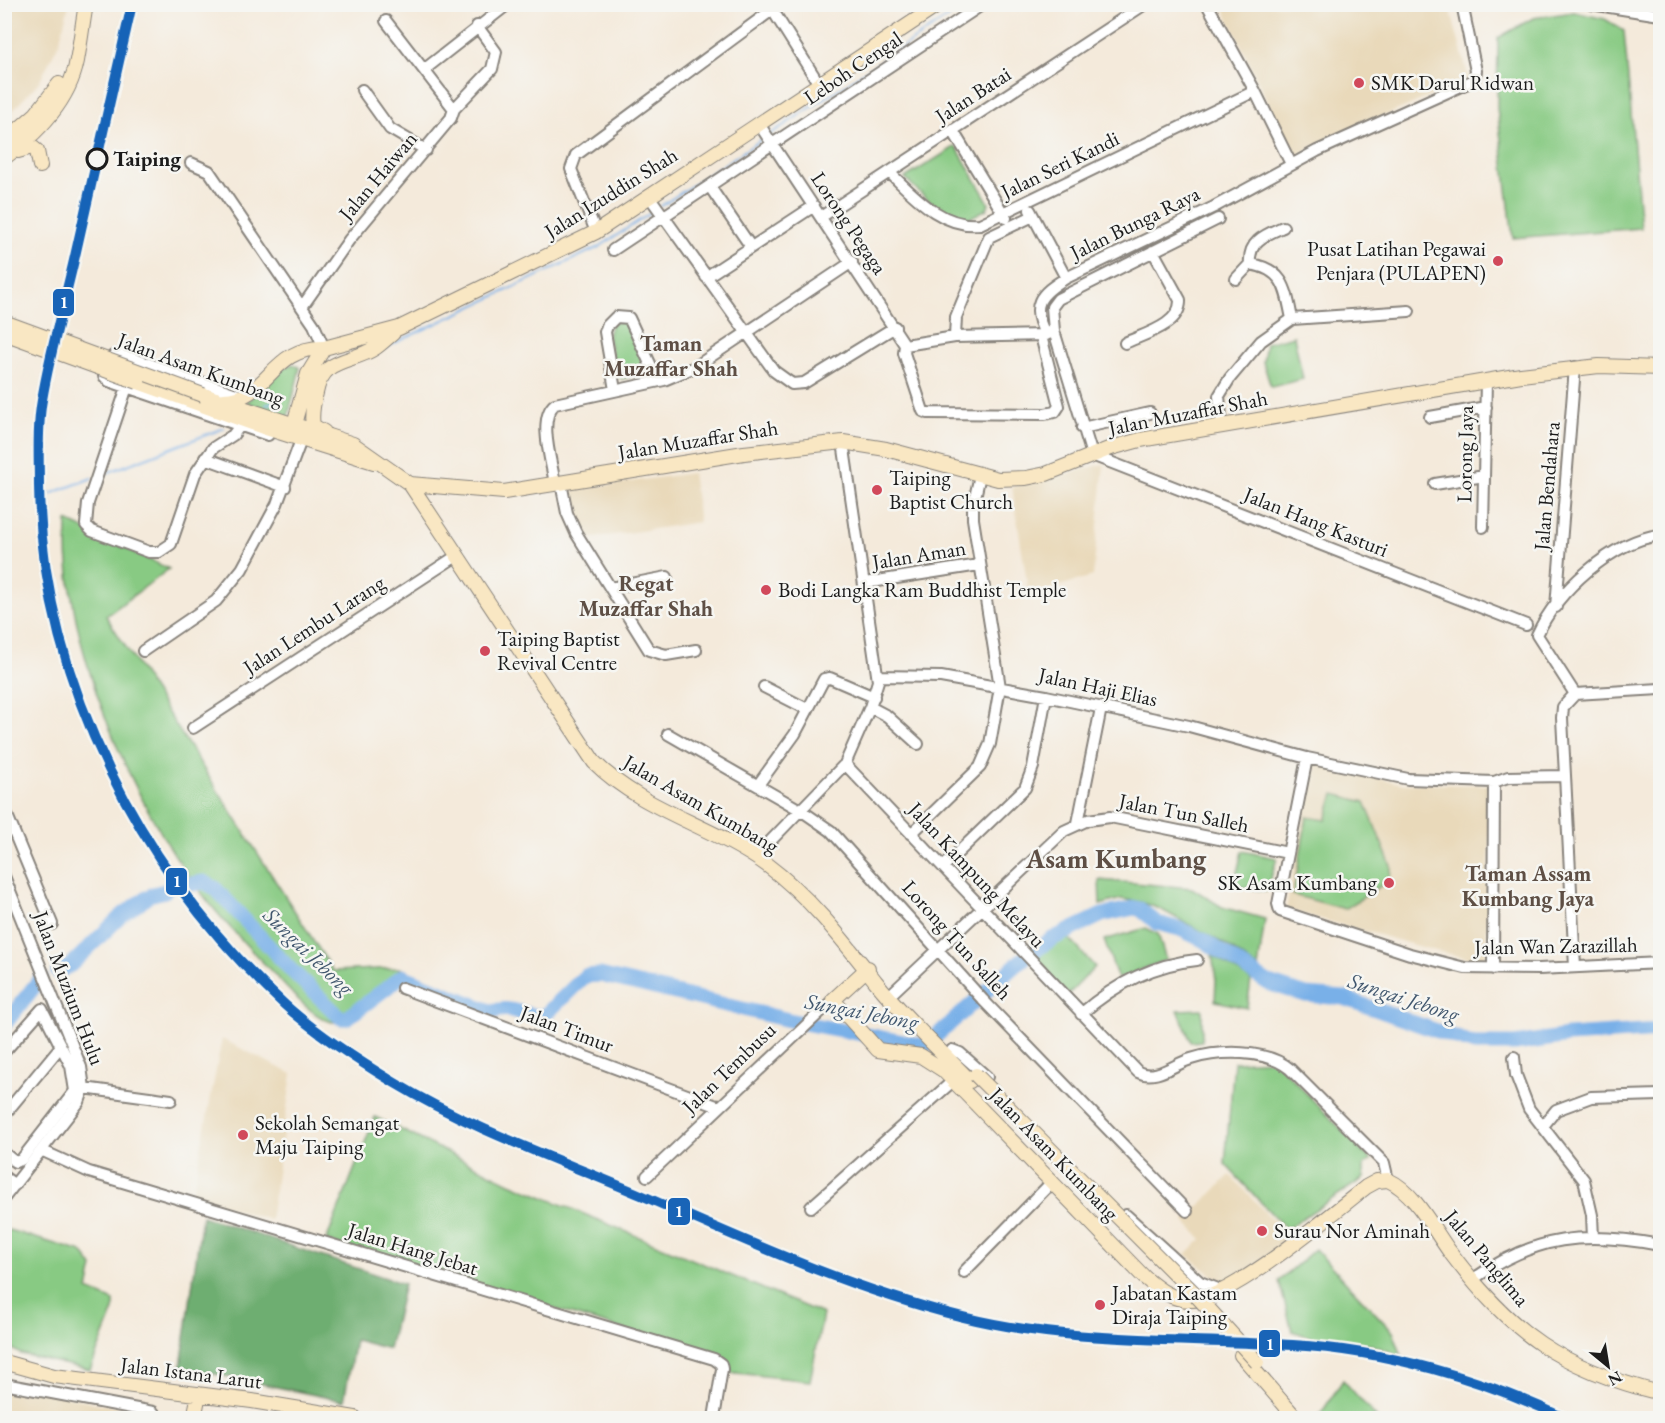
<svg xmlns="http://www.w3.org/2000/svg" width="1665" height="1423" viewBox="0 0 1665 1423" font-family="'EB Garamond',serif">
	<rect width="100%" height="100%" fill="#f6f6f2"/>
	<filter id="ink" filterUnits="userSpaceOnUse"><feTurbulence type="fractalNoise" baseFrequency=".0167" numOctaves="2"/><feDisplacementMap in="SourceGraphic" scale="12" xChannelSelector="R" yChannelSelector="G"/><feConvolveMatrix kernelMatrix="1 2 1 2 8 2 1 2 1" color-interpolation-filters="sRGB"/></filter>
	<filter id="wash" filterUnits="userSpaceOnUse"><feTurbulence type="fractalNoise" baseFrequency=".008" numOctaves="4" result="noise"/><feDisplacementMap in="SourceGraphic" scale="24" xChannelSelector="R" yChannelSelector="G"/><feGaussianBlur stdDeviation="1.35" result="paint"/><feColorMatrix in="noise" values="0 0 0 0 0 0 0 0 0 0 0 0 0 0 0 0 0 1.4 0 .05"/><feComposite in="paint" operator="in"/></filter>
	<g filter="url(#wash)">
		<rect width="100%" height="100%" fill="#f4eadb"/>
		<path fill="#e9d9ba" d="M5,4l64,1 -10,38 -20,39 -34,37z
			M1222,5h227l20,74 -176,77z
			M1104,464l-11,112 -64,19 -17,-108z
			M692,473l7,49 -125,19 -7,-50z
			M1314,762l89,22 88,1 -5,174 -5,2 -45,-10 -150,-42z
			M222,1039l70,35 -22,146 -78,-25z
			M1230,1175l61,64 -65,47 -40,-32 16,-15 -18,-18z
			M4,1382l156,36h-155z"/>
		<path fill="#88ca83" stroke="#527350" stroke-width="1.5" d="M1574,12l31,7 19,12 17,197 -128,10 -16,-130 1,-70 35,-20z
			M956,146l33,57 -2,6 -21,11c-27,-7 -41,-22 -61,-42z
			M625,319l23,50v3l-26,7 -6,-4 -8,-39 3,-12z
			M1294,336l9,43 -32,8 -8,-25 3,-19z
			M293,364l7,4 -12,49 -42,-15c17,-10 28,-33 47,-38z
			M67,521l102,48 -63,47 227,355 66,-3 8,3c-14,11 -56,48 -71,51 -18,2 -51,-36 -63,-49 -24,-25 -49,-50 -70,-78 -74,-95 -141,-253 -136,-374z
			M1334,794l31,8 26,64 -1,14 -45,29 -52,-14 14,-78 19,3z
			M1242,851l35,7 -10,33 -33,-5z
			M1099,880l93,8 30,19 43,12 -7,49 -32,-23 -66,-36 -19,-7 -20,-3 -21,6z
			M1146,928l12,6 8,26 -48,19 -14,-39z
			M1068,937l27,30 -27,28 -37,-36 21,-15z
			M1212,955l39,25 -4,28 -32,-7 1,-21z
			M1202,1009v32l-11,1 -13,-32z
			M1274,1060l97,100 -7,5v13l-78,51 -61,-65 9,-102z
			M375,1117l135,66 313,131 -13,67 -83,-9v-7l-8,-7 -393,-117z
			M9,1230l73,22 11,15 -5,23 26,11v9l-24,60 -69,-16 -16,-9 -1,-109z
			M1315,1249l78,83 9,24 -33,-12 -50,-4 -27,-9 -13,-50z
			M1343,1380l34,38h-59z"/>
		<path fill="#6eae71" stroke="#456546" stroke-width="1.5" d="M202,1216l202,68 -15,65 -34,-9 -11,61 -163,-34z"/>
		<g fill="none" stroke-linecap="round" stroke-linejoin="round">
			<path stroke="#79b0e8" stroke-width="2" d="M769,135l199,-131
				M661,206l103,-68
				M384,348l215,-101 55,-36
				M266,405l18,-9
				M101,475l123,-47
				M50,494l42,-16
				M4,508h3"/>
			<path stroke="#79b0e8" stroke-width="15" d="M186,885l18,-3 11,6 76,82 50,48h6l55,-42 90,36c20,-8 32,6 52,4l41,-40 15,-1 193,46 132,25 94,-84 33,-23 50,-24 32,-7 6,1 17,14 23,6 23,11 65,43 38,12 38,3 130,46h41l53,-8 92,-6
				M153,894l12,-3
				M58,972l13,-7 50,-49 25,-18
				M4,1025l37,-47"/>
		</g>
	</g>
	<g filter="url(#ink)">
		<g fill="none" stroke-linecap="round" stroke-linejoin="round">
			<g stroke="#88837c" stroke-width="14">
				<path id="minor" d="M1207,4l48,87 36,73
					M1591,4l69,11
					M770,6l49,78
					M425,69l83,-65
					M362,90l28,39 36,21
					M454,109l38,-40 4,-17 -19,-26
					M759,124l146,221
					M953,131l53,87
					M191,163l18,8 105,154 10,23
					M889,172c25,24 53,56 91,52l275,-133
					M710,187l41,60
					M649,196l125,175 18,13 12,-1 91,-56
					M1030,210l36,68
					M821,217l324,-213
					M1218,219l-160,80 -6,8 2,24 38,124 434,170
					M596,232l-25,-63 5,-14 204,-151
					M613,250l370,-246
					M1250,264c-2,-23 15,-29 33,-37
					M706,277l108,-71
					M1236,279l14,-15c34,5 36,25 42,55
					M302,307l47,-67 102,-122 3,-9 -68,-88
					M1054,331l-8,4c-17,-30 -6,-41 20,-57l148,-71 103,-56 157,-71 2,-9 -14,-67
					M955,337l1,-20 33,-80 44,-21
					M1125,343c19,-9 56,-18 55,-43l-27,-49
					M905,345l-1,8 19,58 5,2 117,1 10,-2 4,-6 -18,-70
					M905,345l50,-8 91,-2
					M1656,367l4,-14
					M127,387l-39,116 -2,22 6,6 57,21h10l12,-8 24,-70 18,-26 20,-13 6,-8
					M615,390l-10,-58 2,-6 9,-9 13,1 29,63
					M242,396l-119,-41 -10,1 -9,9v11l5,5 159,54
					M1430,417l56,-10
					M1222,426l-3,-30 11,-18 31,-37 31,-22 117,-8
					M1082,428l68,-15
					M205,458l80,29
					M561,483l6,30 9,20 73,117 17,5 30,-5
					M555,484c-3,-21 -18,-66 0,-80l109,-24 31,-13 157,-105
					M1435,484l49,-8
					M1483,527l3,-146
					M865,583l114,-18
					M610,588l57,-11
					M1556,607l19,-240
					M143,651l73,-50 26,-32 35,-65 27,-72
					M878,676l63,1 105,19 143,30 118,32 101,21 86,3 14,-5 57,-1
					M764,687l43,22
					M1575,694l85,-5
					M870,707l17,9 31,28
					M193,728l265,-173
					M668,734l134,77 29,20 152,169 204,211
					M1307,758l-29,146 2,7 130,43 55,14 74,1 121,-6
					M845,764l293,308c18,9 36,-8 53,-13 29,-9 75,-10 99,10l94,94 4,17
					M758,785l37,-51 29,-55 6,-1 44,19
					M4,808l48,116
					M1078,823l23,-115
					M911,834l69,-67 10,-23 10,-57 -27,-168v-13l7,-31
					M755,857l90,-93 25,-57 8,-26 -35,-239
					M943,867l82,-79 8,-21 13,-71
					M4,876l77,191 3,21 -5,14 -75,96
					M1575,967l-13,-249 1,-11 12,-13 -38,-59c20,-44 75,-94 123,-100
					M1493,969l1,-187
					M402,988l317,119
					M889,996l175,-165 24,-11 22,-3 178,36
					M1081,1014c33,-29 72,-50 116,-54
					M952,1050l8,3 27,24
					M4,1052l38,-43 29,57 4,25 -54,69 -6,2 -11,-9
					M1514,1057l2,18 13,34 55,71 8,35 1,23
					M84,1088l87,12
					M4,1115l57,-69
					M1544,1125l12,-15 35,-13 69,-2
					M43,1151l46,21 625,187 7,5 1,5 -8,49
					M647,1176l186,-176
					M4,1177l11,8
					M811,1207l143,-127
					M1126,1215l74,67 23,9
					M964,1272l88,-90
					M1472,1280c63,-45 114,-49 188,-35
					M4,1384l149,28 5,6"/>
			</g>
			<g stroke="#88837c" stroke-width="16">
				<path id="secondary" d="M4,142l32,-28 23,-30
					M18,151l14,-4 5,4 3,15
					M4,158c34,-25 68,-59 74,-103 3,-17 5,-34 8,-51
					M138,382l125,45 111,35
					M203,395l150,49 57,40 184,278c49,49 118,63 173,103 43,32 76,75 109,117 28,35 63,67 94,99
					M224,400c45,-1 46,-53 100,-52
					M324,432l-11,-6c-2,-11 0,-22 3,-33 7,-37 34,-29 59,-45 6,-4 12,-10 18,-15
					M291,435l17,-61 16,-26 75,-20 197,-96 344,-228
					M410,484l94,8 240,-39 99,-11 43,7 112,30 28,-1 20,-4 65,-26 29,-8 381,-65 78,-9 61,2
					M868,968l-35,32 45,50 43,6 22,14 201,207c14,12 29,24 49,23 37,0 140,-87 173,-113l11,-6 11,-1c27,12 45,49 62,72 62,82 110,116 210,141
					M1241,1355l55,63
					M4,1362l50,14 198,25 103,17
					M194,1418l5,-24"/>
			</g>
			<use href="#minor" stroke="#fff" stroke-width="10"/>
			<use href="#secondary" stroke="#f9e7c3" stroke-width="14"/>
			<g stroke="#88837c" stroke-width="16" stroke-linecap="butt">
				<path id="secondary-bridge" d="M4,322l199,73
					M4,333l134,49
					M976,1075l219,219 62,68"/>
			</g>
			<use href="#secondary-bridge" stroke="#f9e7c3" stroke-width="14"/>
			<g stroke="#f6f6f2" stroke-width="15">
				<path id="rail-1" d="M132,4c-19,84 -38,168 -57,252 -11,48 -25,96 -33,144 -5,28 -3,58 -3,86 3,197 103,388 246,519 33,30 72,55 110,78 76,46 165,77 246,112 105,46 210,94 322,122 108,27 220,21 330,28 90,5 191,34 271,73"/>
			</g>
			<use href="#rail-1" stroke="#1964b7" stroke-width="10"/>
		</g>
	</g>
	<g fill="#d1495b" stroke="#f6f6f2" stroke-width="2">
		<circle cx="1359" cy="83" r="6"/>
		<circle cx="1498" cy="261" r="6"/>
		<circle cx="877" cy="490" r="6"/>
		<circle cx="766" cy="590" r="6"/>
		<circle cx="485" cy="651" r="6"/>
		<circle cx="1389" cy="883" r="6"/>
		<circle cx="243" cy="1135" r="6"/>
		<circle cx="1262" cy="1231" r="6"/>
		<circle cx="1100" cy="1305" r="6"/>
	</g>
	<circle fill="#f6f6f2" stroke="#1c1c1c" stroke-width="3" cx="97" cy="159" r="10"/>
	<g text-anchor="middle" stroke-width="5" stroke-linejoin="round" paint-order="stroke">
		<g font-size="21" fill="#1c1c1c" stroke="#f6f6f2">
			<text transform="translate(853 68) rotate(-34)" y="7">Leboh Cengal</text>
			<text transform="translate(973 95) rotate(-33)" y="7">Jalan Batai</text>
			<text transform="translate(1060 165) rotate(-26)" y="7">Jalan Seri Kandi</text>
			<text transform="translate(378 176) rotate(-50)" y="7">Jalan Haiwan</text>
			<text transform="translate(611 193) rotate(-32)" y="7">Jalan Izuddin Shah</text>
			<text transform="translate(849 223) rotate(56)" y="7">Lorong Pegaga</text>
			<text transform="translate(1135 223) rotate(-26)" y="7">Jalan Bunga Raya</text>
			<text transform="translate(201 369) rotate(20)" y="7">Jalan Asam Kumbang</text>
			<text transform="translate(1188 413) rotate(-11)" y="7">Jalan Muzaffar Shah</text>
			<text transform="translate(698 440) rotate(-9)" y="7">Jalan Muzaffar Shah</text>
			<text transform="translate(1465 454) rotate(-89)" y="7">Lorong Jaya</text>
			<text transform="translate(1547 486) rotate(-85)" y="7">Jalan Bendahara</text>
			<text transform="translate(1316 522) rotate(22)" y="7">Jalan Hang Kasturi</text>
			<text transform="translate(919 555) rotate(-9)" y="7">Jalan Aman</text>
			<text transform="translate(314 625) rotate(-33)" y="7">Jalan Lembu Larang</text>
			<text transform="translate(1098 687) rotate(12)" y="7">Jalan Haji Elias</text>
			<text transform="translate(701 804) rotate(30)" y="7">Jalan Asam Kumbang</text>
			<text transform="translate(1184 813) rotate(11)" y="7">Jalan Tun Salleh</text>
			<text transform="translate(977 875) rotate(47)" y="7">Jalan Kampung Melayu</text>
			<text transform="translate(957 940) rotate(48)" y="7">Lorong Tun Salleh</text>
			<text transform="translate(1556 946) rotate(-1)" y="7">Jalan Wan Zarazillah</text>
			<text transform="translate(69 988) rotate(69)" y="7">Jalan Muzium Hulu</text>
			<text transform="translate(567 1029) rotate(21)" y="7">Jalan Timur</text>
			<text transform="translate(729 1068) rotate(-44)" y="7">Jalan Tembusu</text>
			<text transform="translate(1054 1154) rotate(46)" y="7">Jalan Asam Kumbang</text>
			<text transform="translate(413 1249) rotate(17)" y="7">Jalan Hang Jebat</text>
			<text transform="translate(1487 1258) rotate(50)" y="7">Jalan Panglima</text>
			<text transform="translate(191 1373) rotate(7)" y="7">Jalan Istana Larut</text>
		</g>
		<g font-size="21" fill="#1c1c1c" stroke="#f6f6f2" text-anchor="start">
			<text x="1371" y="90">SMK Darul Ridwan</text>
			<text x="1486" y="256" text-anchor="end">Pusat Latihan Pegawai<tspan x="1486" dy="24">Penjara (PULAPEN)</tspan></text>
			<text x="889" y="485">Taiping<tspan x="889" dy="24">Baptist Church</tspan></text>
			<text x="778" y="597">Bodi Langka Ram Buddhist Temple</text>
			<text x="497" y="646">Taiping Baptist<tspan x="497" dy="24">Revival Centre</tspan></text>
			<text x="1377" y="890" text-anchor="end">SK Asam Kumbang</text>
			<text x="255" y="1130">Sekolah Semangat<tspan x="255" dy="24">Maju Taiping</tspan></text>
			<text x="1274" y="1238">Surau Nor Aminah</text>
			<text x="1112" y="1300">Jabatan Kastam<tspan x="1112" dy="24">Diraja Taiping</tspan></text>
		</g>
		<g font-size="21" font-weight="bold" fill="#1c1c1c" stroke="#f6f6f2" text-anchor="start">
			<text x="113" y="166">Taiping</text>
		</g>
		<g font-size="22" font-weight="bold" fill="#5e4f45" stroke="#f6f6f2">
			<text x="671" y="351">Taman<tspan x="671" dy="25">Muzaffar Shah</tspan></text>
			<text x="646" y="591">Regat<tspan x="646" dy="25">Muzaffar Shah</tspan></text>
			<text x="1528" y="881">Taman Assam<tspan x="1528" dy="25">Kumbang Jaya</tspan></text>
		</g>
		<g font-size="22" font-style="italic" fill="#41576e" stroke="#f6f6f2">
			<text transform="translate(309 951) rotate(44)" y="8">Sungai Jebong</text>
			<text transform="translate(1404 997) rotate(18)" y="8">Sungai Jebong</text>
			<text transform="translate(862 1011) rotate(11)" y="8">Sungai Jebong</text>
		</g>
		<g font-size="27" font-weight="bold" fill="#5e4f45" stroke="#f6f6f2">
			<text x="1116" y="868">Asam Kumbang</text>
		</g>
	</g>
	<g stroke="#f6f6f2" stroke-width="2">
		<rect x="52" y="288" width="23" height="29" rx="6" fill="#1964b7"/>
		<rect x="165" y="867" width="23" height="29" rx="6" fill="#1964b7"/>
		<rect x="667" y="1197" width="24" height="29" rx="6" fill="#1964b7"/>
		<rect x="1258" y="1329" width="23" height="29" rx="6" fill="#1964b7"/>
	</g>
	<g font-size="16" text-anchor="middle" font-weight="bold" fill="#fff">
		<text x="64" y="308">1</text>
		<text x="177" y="887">1</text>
		<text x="679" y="1217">1</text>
		<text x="1270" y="1350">1</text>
	</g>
	<rect width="1665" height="1423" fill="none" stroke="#f6f6f2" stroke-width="24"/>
	<g transform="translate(1608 1366) rotate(150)" stroke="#f6f6f2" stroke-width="4.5" paint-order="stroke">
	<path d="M0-4.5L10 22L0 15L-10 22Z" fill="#1c1c1c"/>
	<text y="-9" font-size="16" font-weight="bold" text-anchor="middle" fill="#1c1c1c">N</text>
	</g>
</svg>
